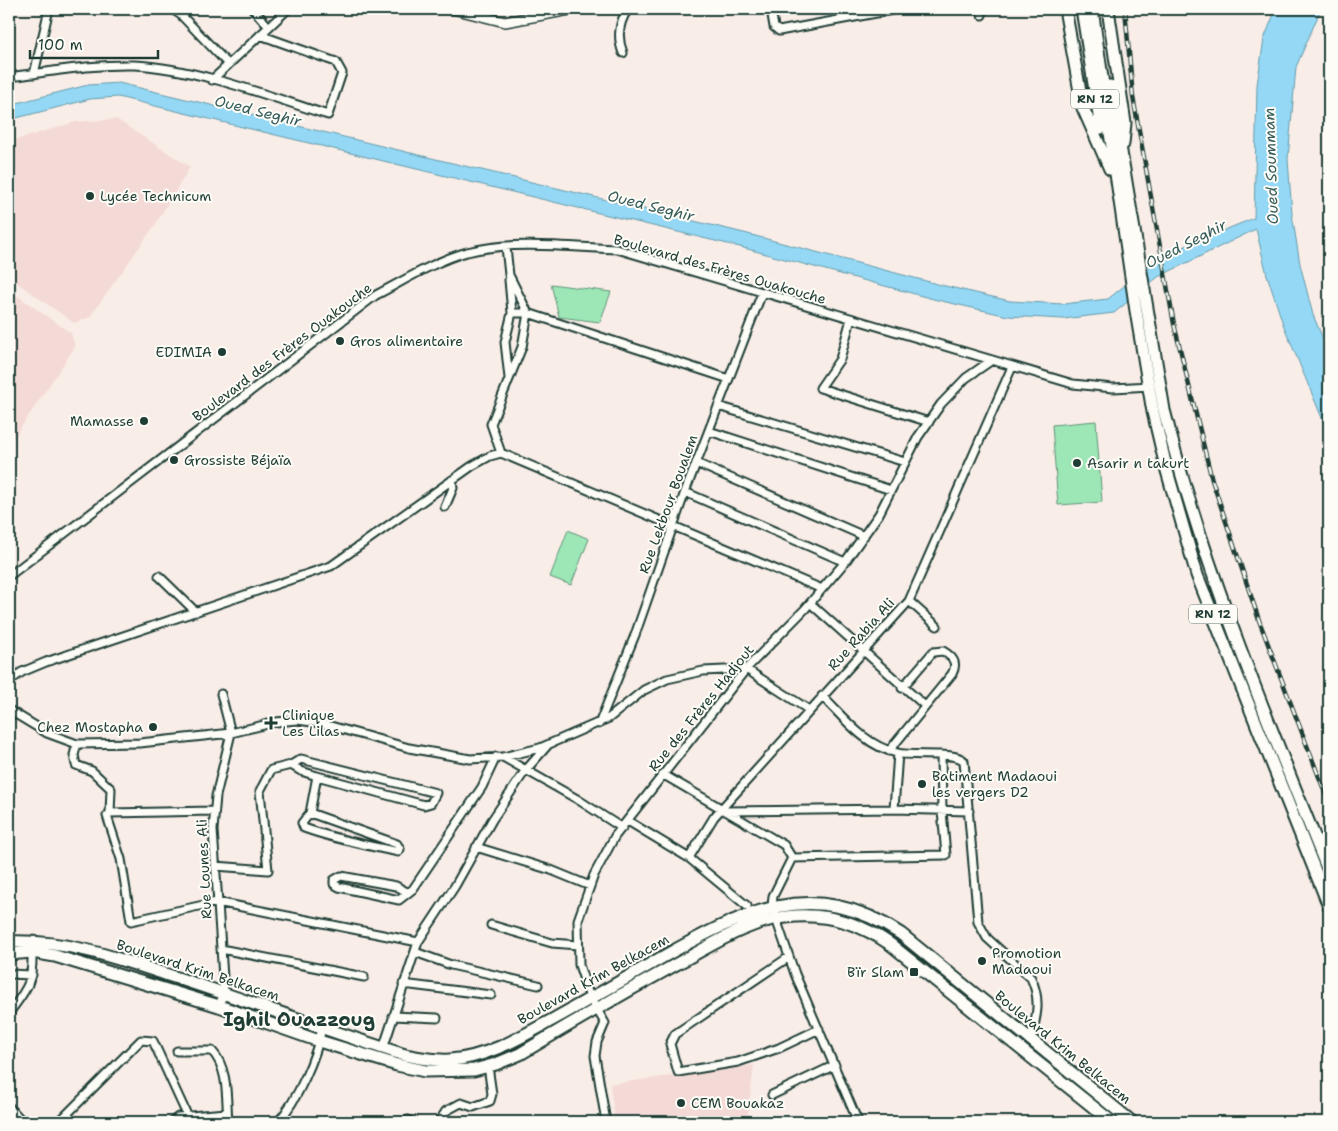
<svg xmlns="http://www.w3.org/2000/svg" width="1338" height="1131" viewBox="0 0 1338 1131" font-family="'Shantell Sans',sans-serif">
	<rect width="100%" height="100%" fill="#f9ede8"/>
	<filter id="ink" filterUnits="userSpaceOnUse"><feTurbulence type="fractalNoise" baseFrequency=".02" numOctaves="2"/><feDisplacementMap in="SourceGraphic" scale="10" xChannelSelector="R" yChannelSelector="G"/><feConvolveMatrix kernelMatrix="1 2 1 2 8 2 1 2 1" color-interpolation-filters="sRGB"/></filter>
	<g filter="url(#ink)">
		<path fill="#f4dad6" d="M116,119l74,48 -35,58 -65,92 -16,6 -65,-46v-135l66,-20z
			M9,290l62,43 4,14 -66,98z
			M754,1065l-7,57h-132l-5,-38z"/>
		<path fill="#9de7b7" stroke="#5e9276" d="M551,284l60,8 -11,30 -41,-5z
			M1096,421l6,81 -44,3 -6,-80z
			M568,530l21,9 -18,46 -21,-8z"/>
		<path fill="#94d8f5" stroke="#659aa8" d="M1276,9h45l-25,58 -8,92 4,55 8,50 13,51 16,38v82l-46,-111 -16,-49 -11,-46 -98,48 -44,36 -51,6 -55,-3 -71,-16 -197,-53 -622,-150 -28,2 -81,21v-15l79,-20 31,-2 625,150 197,52 69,16 53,3 45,-5 42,-34 26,-15 78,-32 3,-133 7,-46z"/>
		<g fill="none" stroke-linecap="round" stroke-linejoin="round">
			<g stroke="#1f3d34" stroke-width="11">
				<path id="minor" d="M172,9l9,6 46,48
					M253,9l16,18
					M771,9l3,18 5,4 119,-22
					M981,9l1,6
					M623,53c-6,-15 -4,-31 5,-44
					M34,74l15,-65
					M9,77c41,-5 83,-13 125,-12 62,3 134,31 194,50l14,-42 -6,-11 -76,-27
					M212,80l76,-71
					M512,313h16l201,66
					M851,319l-11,40 -20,29 109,34
					M509,378l-4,-36 7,-29 -3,-33
					M718,406l187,56
					M709,431l182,59
					M501,453l-10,-29 31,-77 6,-34 -19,-38 -3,-28
					M696,463l168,73
					M685,492l160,70
					M445,507l8,-19 -1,-8
					M9,576l367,-281c29,-15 59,-34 91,-43 47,-12 102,-5 150,-3l456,135 40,4 38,-2
					M159,576l37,36
					M909,601l28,25
					M810,603l115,103
					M9,681l13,-9 24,-10 285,-96 141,-100 18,-10 11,-3 321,136
					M822,696c22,22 43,50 75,57 16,4 58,-2 67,8l14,161 9,16 44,40c10,21 6,38 0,60
					M9,710l38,23 30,11 63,-1 91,-10 45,-11 21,-2 23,3 89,25 61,11 33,-2 37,-9 69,-30 35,-28 23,-11 36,-8 43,-2 63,41
					M599,724l36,-89 50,-143 77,-199
					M77,744l-3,11 2,10 16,6 19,18 -1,24 -3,3 14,43 10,62 86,-19 201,40
					M889,751l63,-77c6,-11 1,-17 -9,-23l-10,1 -31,36
					M503,757l74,42 45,29
					M664,775l120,70 8,13 -19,38 -1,11 23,67 63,148
					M894,809l4,-56
					M725,811l169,-2 75,2
					M110,813l104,-2
					M310,813l87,31 3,5 -2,3c-32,-7 -64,-13 -94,-24l-2,-5 8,-10 7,-37
					M628,821l61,37 58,48
					M476,847l75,23 39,16
					M689,858l25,-41 195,-216 103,-234
					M792,858l154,-3 -4,-44 -1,-56
					M215,866l53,4 -8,-79 11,-21 20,-5 10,-6 135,34 -5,10 -7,2 -107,-29 -16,-5 -10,-6
					M407,892l-11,-6 -55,-10 -7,4v4l5,3 60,13 14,-11 69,-102 14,-30
					M491,925l61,18 26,2
					M221,949l143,28
					M415,952l36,13 87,20
					M789,957l-114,77 -5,10 8,28 60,-10 41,-14 40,-19
					M9,974l23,1
					M403,984l88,11
					M219,1006l5,-14 -11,-162 3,-34 15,-63 -10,-39
					M9,1013c19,-25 24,-31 23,-62
					M393,1016l44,2
					M383,1049l35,-107 37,-56 37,-66 33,-49 22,-25
					M177,1051h35c17,18 14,48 16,71
					M772,1095l63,-30
					M9,1107l14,15
					M283,1116l8,6
					M59,1122l82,-82 12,1 35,76 -1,5
					M172,1122l6,-5 49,-4
					M278,1122c19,-21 39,-66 44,-95
					M405,1122l3,-2
					M439,1122l7,-11 15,-8 12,4 17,-6 2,-7 -4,-28
					M606,1122l-11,-66 2,-14 8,-19 -15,-25 -11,-33 -1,-45 16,-45 21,-39 131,-167 59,-60 40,-47 34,-48 39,-77 23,-33 25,-26 26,-18"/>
			</g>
			<g stroke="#1f3d34" stroke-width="12">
				<path id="tertiary" d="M453,9l52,13 70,-13"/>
			</g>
			<g stroke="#1f3d34" stroke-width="15">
				<path id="primary" d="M9,942c57,-2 105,15 159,33 79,25 157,55 237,80 15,3 29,6 45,5 36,-2 71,-23 102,-40 36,-20 73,-41 109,-62 82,-46 151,-83 240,-24l231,188
					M9,954l23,-2 23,4 164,50 100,35 78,24 28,6 49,-1 22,-6 24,-10c53,-32 107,-63 162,-93 32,-17 66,-40 104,-44 38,-5 72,5 104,27l222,178"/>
			</g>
			<g stroke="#1f3d34" stroke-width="15">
				<path id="trunk" d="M1065,9l18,99 27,61
					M1082,9l19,119
					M1092,9l44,302 17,101 14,59 30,104 132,331
					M1108,9l17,114 -2,21
					M1110,86l54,324c40,160 104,311 165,463"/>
			</g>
			<use href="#minor" stroke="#fdfcf7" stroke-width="7"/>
			<use href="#tertiary" stroke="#fdfcf7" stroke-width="9"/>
			<use href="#primary" stroke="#fdfcf7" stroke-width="11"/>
			<use href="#trunk" stroke="#fdfcf7" stroke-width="11"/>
			<g stroke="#1f3d34" stroke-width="4.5">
				<path id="rail" d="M1125,9l8,88 41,227 38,156 48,143 69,180"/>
			</g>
			<use href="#rail" stroke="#fdfcf7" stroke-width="2.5" stroke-dasharray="8" stroke-linecap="butt"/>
		</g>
	</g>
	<g fill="#1f3d34" stroke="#fdfcf7" stroke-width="2">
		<circle cx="90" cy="196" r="5"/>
		<circle cx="340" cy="341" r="5"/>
		<circle cx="222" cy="352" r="5"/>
		<circle cx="144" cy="421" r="5"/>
		<circle cx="174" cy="460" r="5"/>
		<circle cx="1077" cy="463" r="5"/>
		<path d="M268.5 715.5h5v5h5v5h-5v5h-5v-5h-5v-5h5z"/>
		<circle cx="153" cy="727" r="5"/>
		<circle cx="922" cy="784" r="5"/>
		<circle cx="982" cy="961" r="5"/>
		<rect x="909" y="967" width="10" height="10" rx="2.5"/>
		<circle cx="681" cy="1103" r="5"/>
	</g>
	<g text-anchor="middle" stroke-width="4" stroke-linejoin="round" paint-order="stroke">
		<g fill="#fdfcf7" stroke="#62766e" stroke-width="1">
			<rect x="1071" y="89.5" width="48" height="19" rx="4"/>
			<rect x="1189" y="604.5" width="48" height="19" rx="4"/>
		</g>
		<g font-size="12" font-weight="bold" fill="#1f3d34">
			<text x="1095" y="103">RN 12</text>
			<text x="1213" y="618">RN 12</text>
		</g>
		<g font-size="14" fill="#1f3d34" stroke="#fdfcf7" text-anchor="start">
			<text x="100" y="201">Lycée Technicum</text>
			<text x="350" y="346">Gros alimentaire</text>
			<text x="212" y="357" text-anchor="end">EDIMIA</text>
			<text x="134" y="426" text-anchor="end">Mamasse</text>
			<text x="184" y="465">Grossiste Béjaïa</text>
			<text x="1087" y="468">Asarir n takurt</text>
			<text x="282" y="720">Clinique<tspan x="282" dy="16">Les Lilas</tspan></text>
			<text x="143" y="732" text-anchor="end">Chez Mostapha</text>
			<text x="932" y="781">Batiment Madaoui<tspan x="932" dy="16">les vergers D2</tspan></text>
			<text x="992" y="958">Promotion<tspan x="992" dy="16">Madaoui</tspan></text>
			<text x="904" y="977" text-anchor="end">Bïr Slam</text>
			<text x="691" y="1108">CEM Bouakaz</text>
		</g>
		<g font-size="14" fill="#1f3d34" stroke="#fdfcf7">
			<text transform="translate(720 269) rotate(16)" y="5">Boulevard des Frères Ouakouche</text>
			<text transform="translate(282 352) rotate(-37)" y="5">Boulevard des Frères Ouakouche</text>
			<text transform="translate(668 504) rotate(-70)" y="5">Rue Lekbour Boualem</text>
			<text transform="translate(861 634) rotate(-48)" y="5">Rue Rabia Ali</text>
			<text transform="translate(701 708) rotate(-51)" y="5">Rue des Frères Hadjout</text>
			<text transform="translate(204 869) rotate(-93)" y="5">Rue Lounes Ali</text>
			<text transform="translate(198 970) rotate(18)" y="5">Boulevard Krim Belkacem</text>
			<text transform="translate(593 979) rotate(-29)" y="5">Boulevard Krim Belkacem</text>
			<text transform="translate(1063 1047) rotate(39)" y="5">Boulevard Krim Belkacem</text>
		</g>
		<g font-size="15" font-style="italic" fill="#365c5b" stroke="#fdfcf7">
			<text transform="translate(258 111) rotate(14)" y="5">Oued Seghir</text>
			<text transform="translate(1271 166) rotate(-92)" y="5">Oued Soummam</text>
			<text transform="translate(651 206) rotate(14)" y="5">Oued Seghir</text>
			<text transform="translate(1186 244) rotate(-27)" y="5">Oued Seghir</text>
		</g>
		<g font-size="19" font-weight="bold" fill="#1f3d34" stroke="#fdfcf7">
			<text x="299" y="1026">Ighil Ouazzoug</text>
		</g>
	</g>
	<rect width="1338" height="1131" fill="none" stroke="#fdfcf7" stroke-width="30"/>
	<rect x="15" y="15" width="1308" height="1101" fill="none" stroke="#1f3d34" stroke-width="2" filter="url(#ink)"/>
	<path d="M30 50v8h128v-8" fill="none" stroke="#1f3d34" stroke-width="2.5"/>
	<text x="38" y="50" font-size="15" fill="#1f3d34" stroke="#fdfcf7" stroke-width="4" paint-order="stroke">100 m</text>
</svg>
